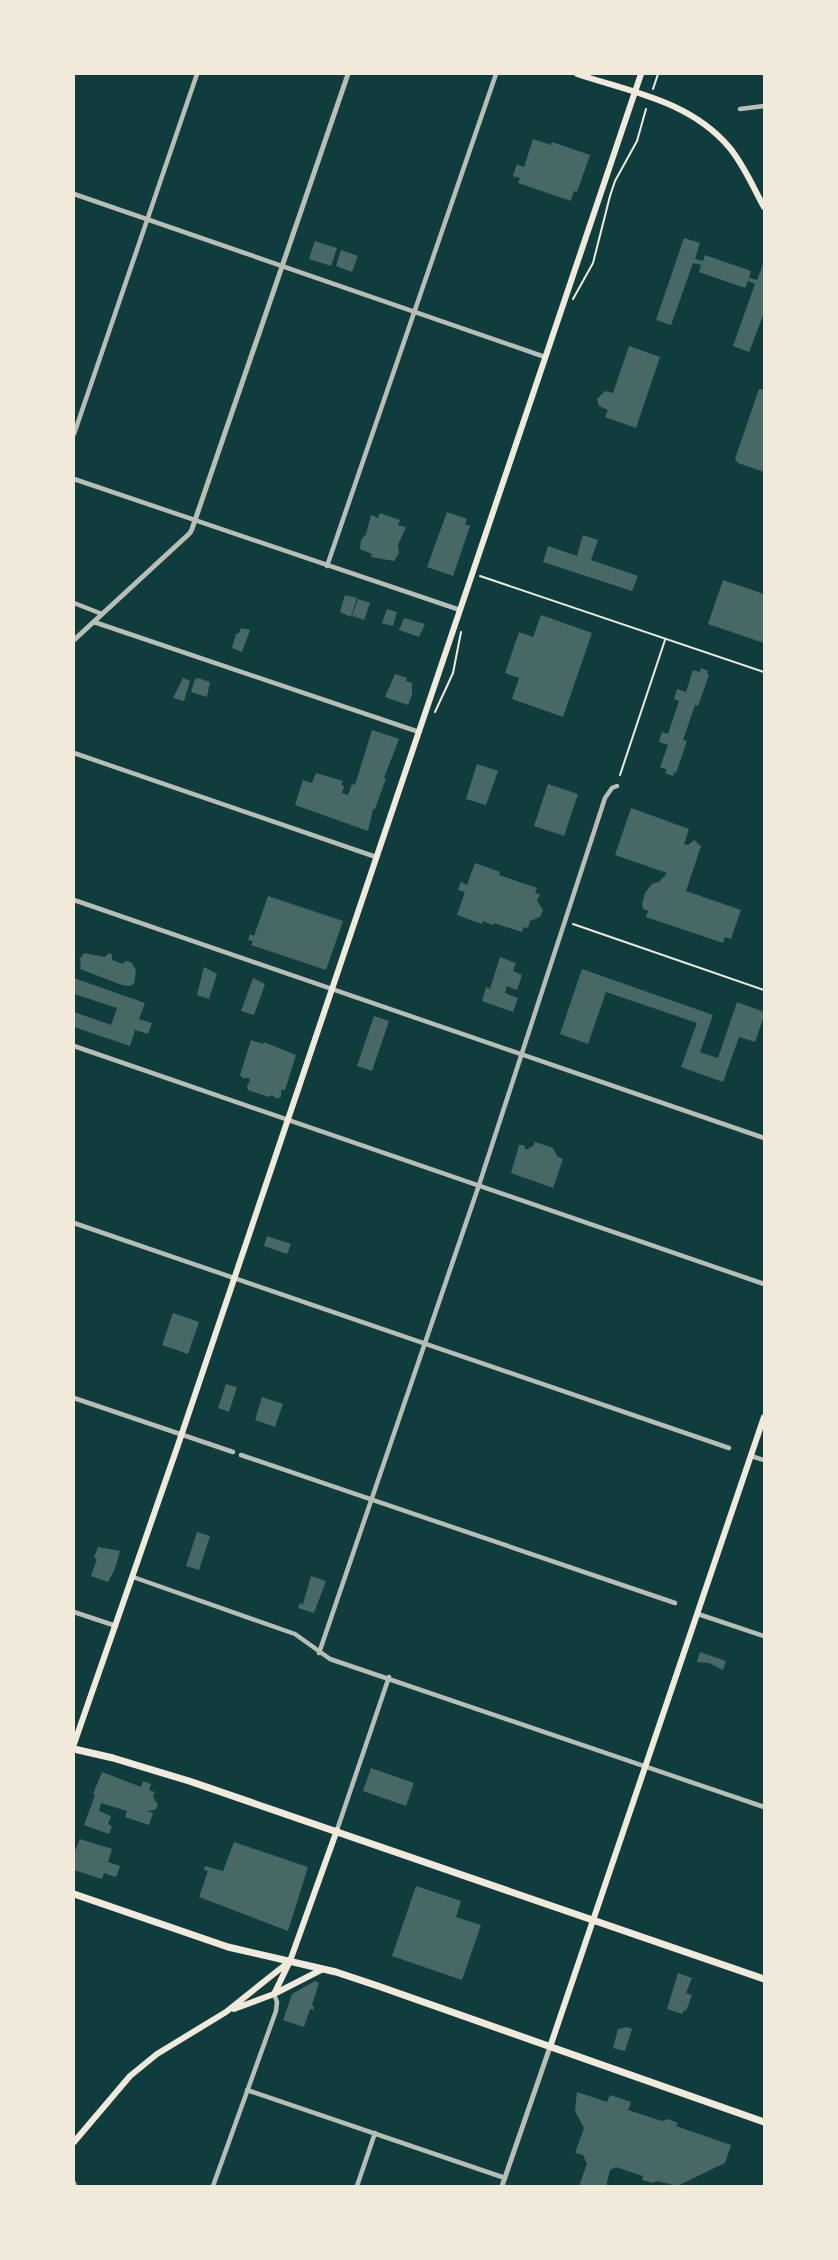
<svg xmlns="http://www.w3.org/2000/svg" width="838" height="2260" viewBox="0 0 838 2260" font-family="'PT Sans Narrow',sans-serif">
	<rect width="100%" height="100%" fill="#0f3d3e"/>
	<path fill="#486865" d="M533,139l18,6 1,-3 38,13 -13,37 -3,-1 -3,10 -53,-18 2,-5 -7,-2 4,-12 7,3z
		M684,238l16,5 -5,16 8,2 2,-6 46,16 -2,7 8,2 6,-16 1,1v48l-15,39 -16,-6 22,-62 -7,-3 -3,7 -46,-16 2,-7 -8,-2 -22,62 -15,-5z
		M315,241l22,7 -6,18 -22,-7z
		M341,250l17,6 -6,16 -16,-6z
		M629,346l31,11 -24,71 -31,-11 3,-7 -9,-4 -2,-7 8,-8 8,2z
		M759,389h5v83l-26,-9 -3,-4z
		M447,512l20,7 -2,5 5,2 -17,50 -26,-9z
		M380,513l20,7 -2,5 8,2 -8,18 1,8 -5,8 -23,-4 1,-3 -12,-5 1,-9 5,-6 5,-19 7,3z
		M583,535l15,5 -7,20 47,16 -6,15 -89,-29 5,-16 29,10z
		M723,580l41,14v49l-56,-19z
		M345,595l12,3 -6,19 -11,-5z
		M358,599l12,4 -6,17 -12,-4z
		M387,609l10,3 -4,14 -11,-3z
		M541,615l51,18 -29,84 -51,-18 7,-21 -14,-5 14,-41 14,5z
		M404,618l21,6 -6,13 -20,-7z
		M241,628l9,2 -8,22 -10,-4 4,-14 3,-1z
		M701,668l7,3 -1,3 2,1 -11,31 -3,-1 -12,35 4,1 -11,32 -2,-1 -1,4 -8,-3 2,-3 -7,-3 8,-22 -9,-3 3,-10 6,2 11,-33 -5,-2 3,-10 9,3 7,-22 7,2z
		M395,674l12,4 -1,3 6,2v12l-4,10 -23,-8z
		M183,678l7,3 -6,20 -11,-3z
		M198,678l12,4 -3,15 -16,-5 4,-13z
		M372,730l27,9 -15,39h2l-11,31h-2l-5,22 -73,-26 8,-25 9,3 4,-10 27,8 -2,4 3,1 -2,7 6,2 4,-11 3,1z
		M477,764l21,7 -12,34 -20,-6z
		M548,784l30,10 -14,42 -30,-10z
		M631,808l58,21 -5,15 4,1 6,-5 7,6 -15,45 55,19 -10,29 -6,-2 -2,6 -77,-26 2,-6 -5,-2 -1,-4 3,-12 7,-9 7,-2 8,-9 -52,-18z
		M475,863l25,9 -1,3 38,13 -2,5 5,1 -3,7 6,9 -3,7 -10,4 -2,7 -4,-1 -2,5 -28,-9 -1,2 -10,-4 -1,3 -25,-9 8,-23 -7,-2 3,-8 6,3z
		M268,896l75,25 -17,49 -75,-25 2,-4 -5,-1 2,-6 4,2z
		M84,953l21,4 4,-4 3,2v5l11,4 2,-3 6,1 5,8 -2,14 -4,2 -8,-1 -42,-16 1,-8 -2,-1z
		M500,957l16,6 -3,8 9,4 -5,15 -10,-4 -2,7 13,5 -5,14 -31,-11 4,-14 4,2z
		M204,967l13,7 -8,25 -12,-4z
		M582,969l131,46 -13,37 18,6 19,-56 27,10v4l-9,26 -16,-5 -16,45 -42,-15 16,-44 -91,-31 -18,52 -28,-10z
		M74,978l71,25 -6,16 13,4 -4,11 -13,-4 -5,16 -56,-19v-15l37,13 6,-17 -43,-14z
		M253,978l12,6 -11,31 -13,-4z
		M374,1016l15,5 -17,50 -15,-5z
		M251,1040l12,4 1,-2 32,13 -11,35h-4v7l-4,2 -5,-4 -3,2 -21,-7 -1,-4 3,-5 -1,-3h-6l-3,-3z
		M535,1142l18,6 4,8 6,3 -10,29 -42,-15 8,-28h5l2,5 7,-4z
		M267,1236l24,8 -4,10 -23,-8z
		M173,1313l26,9 -11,32 -26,-9z
		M226,1384l11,3 -8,25 -11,-4z
		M262,1397l21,7 -8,23 -20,-7z
		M197,1532l13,4 -11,34 -13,-4z
		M98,1547l22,4 -5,18 -7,13 -17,-6 6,-17 -3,-1z
		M311,1576l15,5 -12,32 -16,-5 2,-5 3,1z
		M700,1652l26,9 -3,9 -14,-7 -12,-1z
		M371,1768l43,15 -8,23 -43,-15z
		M102,1772l39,15 2,-6 8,3 -2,6 6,2 -2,5 5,8 -3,5 -8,1 6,2 -4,12 -24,-8 2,-6 -26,-8 -2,8 12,5 -3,8 4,2 -3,8 -25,-9 11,-30 -2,-1z
		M80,1839l32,10 -4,13 12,4 -3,9 -2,2 -11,-4 -2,6 -28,-9v-17z
		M234,1842l74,25 -20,64 -89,-34 9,-26 -4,-1 1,-4 18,5z
		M416,1886l45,15 -5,16 25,8 -19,55 -70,-24z
		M678,1973l14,5 -6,15 6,2 -6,16 -2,-1 -2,4 -15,-5z
		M315,1981l4,2 -7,22 2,1 -1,4 -3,-1 -6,18 -21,-7 9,-26z
		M627,2027l5,2 -7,22 -12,-3 5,-19z
		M577,2092l30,10 3,-7 21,7 -3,8 34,11 5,-2 11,4 -2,3 55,19 -6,18 -48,23 -20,-5 -4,2 -11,-3 1,-4 -27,-9 -6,3 -4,16h-27l8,-22 -4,-9 -8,-2 9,-25 -9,-17z"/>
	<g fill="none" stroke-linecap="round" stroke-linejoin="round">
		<path stroke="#f1e9da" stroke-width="2" d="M653,89l5,-15
			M573,299l20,-36 17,-67 5,-15 22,-40 9,-32
			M480,576l284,96
			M435,712l18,-39 8,-41
			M620,775l45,-135
			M573,924l191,66"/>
		<path stroke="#b8beb3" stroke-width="4.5" d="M740,109l24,-3
			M74,194l471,163
			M74,434l123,-360
			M74,479l386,131
			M327,566l169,-492
			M74,603l28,11
			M94,622l325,110
			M74,753l302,104
			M74,900l690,238
			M74,1046l690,238
			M74,1223l655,225
			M74,1398l159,54
			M241,1455l434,148
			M751,1456l13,4
			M133,1577l162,57 35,25 434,148
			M74,1612l42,14
			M698,1614l66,22
			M319,1653l160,-468 126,-387 7,-10 5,-2
			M337,1830l52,-153
			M247,2090l258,88
			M74,2183l1,3
			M213,2186l63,-175 1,-9 -3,-8
			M357,2186l18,-53"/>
		<path stroke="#b8beb3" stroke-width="5" d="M74,640l116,-107 2,-4 156,-455
			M502,2186l48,-139"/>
		<path stroke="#f1e9da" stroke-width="6" d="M577,74c54,18 113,27 152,73 15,18 24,40 35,60
			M74,1744l104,-299 463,-1371
			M274,1994l16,-33 47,-131
			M234,2009l40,-15 47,-24
			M550,2047l214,-630
			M74,2142l56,-66 27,-22 69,-42 64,-51"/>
		<path stroke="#f1e9da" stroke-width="7" d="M74,1749l39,9 76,23 575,198
			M74,1894l154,53 108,25 42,14 386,136"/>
	</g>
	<rect width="838" height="2260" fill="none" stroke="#f1e9da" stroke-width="150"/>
</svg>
